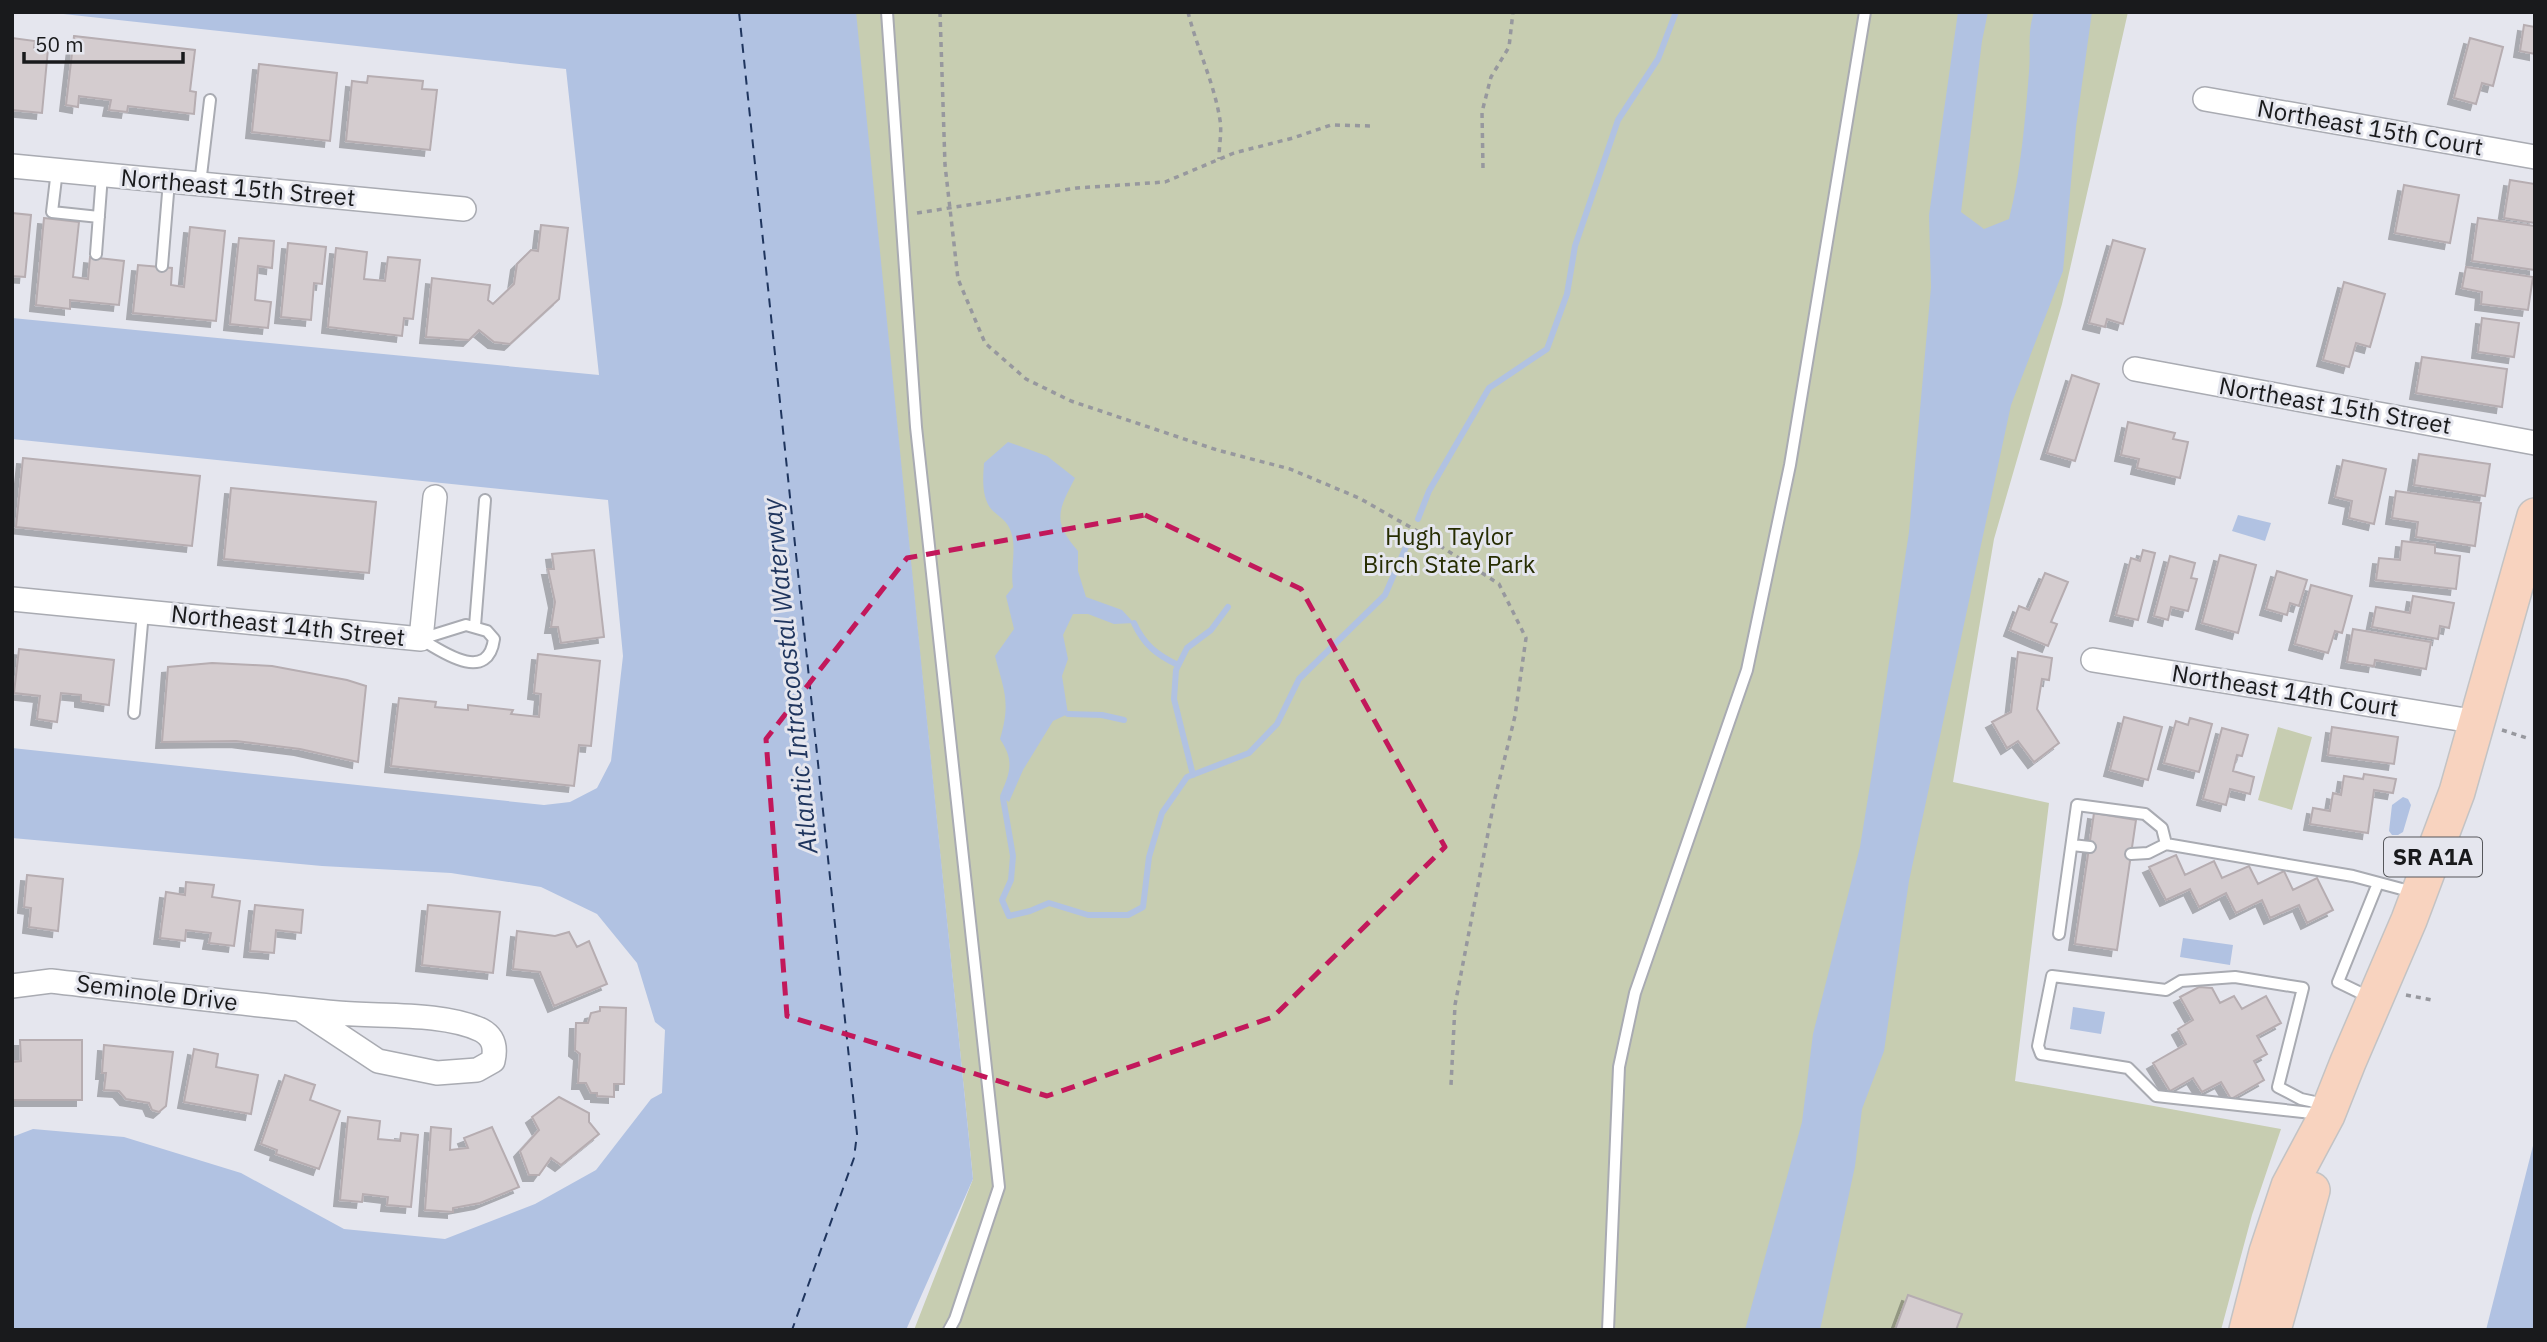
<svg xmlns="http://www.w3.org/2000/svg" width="2547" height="1342" viewBox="0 0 2547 1342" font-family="'IBM Plex Sans',sans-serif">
	<defs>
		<filter id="shadow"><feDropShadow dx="-6" dy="6" stdDeviation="0" flood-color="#0004"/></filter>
	</defs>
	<rect width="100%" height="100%" fill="#e5e6ee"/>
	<path fill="#c7cdb1" d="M855,12h1273l-66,292 -68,235 -41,243 96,21 -34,278 266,48 -29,86 -31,115h-1307l59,-151z
		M2278,727l34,10 -20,73 -34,-10z"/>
	<path fill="#b1c2e2" d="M45,12h811l117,1167 -67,151h-894v-193l21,-8 91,8 117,36 103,56 101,10 90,-35 61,-34 55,-71 11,-6 3,-63 -10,-8 -18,-59 -40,-49 -56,-27 -90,-14 -129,-7 -310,-28v-90l532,57 26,-3 27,-14 14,-27 12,-105 -15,-156 -596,-61v-121l587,57 -33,-306z
		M1958,12h30l-6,29 -21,171 23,17 25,-10c12,-48 16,-98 20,-147 2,-21 -2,-39 5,-60h58l-16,115 -13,144 -52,134 -102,476 -25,170 -22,58 -7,57 -35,164h-75l57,-208 11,-88 47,-187 15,-93 34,-222 22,-245 -2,-72z
		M1008,442l39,14 28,22c-17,33 -23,43 3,73v20l8,26 36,13 12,13 -20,1 -26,-10h-15l-10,21 5,24 -6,17 6,38 -15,7 -30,49 -14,32 -9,-6c10,-23 15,-35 0,-57 11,-37 4,-48 -5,-83l19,-27 -8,-33 7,-9c-3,-17 4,-39 -2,-55 -3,-10 -11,-15 -18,-21 -12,-12 -10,-33 -9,-48z
		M2238,515l33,8 -6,18 -33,-10z
		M2403,797l5,2 3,6 -8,27 -5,3h-6l-3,-4 3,-26z
		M2183,938l50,7 -3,20 -50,-8z
		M2073,1007l32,5 -4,22 -31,-5z
		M2535,1138v192h-49z"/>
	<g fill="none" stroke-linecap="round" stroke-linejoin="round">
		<path stroke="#b1c2e2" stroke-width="6" d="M1418,519l11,-28 60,-103 58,-39 20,-55 8,-48 43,-126 40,-61 18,-47
			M1134,623c10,22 23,32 44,42
			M1068,714l34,1 22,5
			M1193,775l-19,-76 2,-29 11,-22 24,-18 17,-23
			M1003,798l10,58 -2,24 -9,20 7,16 21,-5 19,-8 39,12h40l15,-8 6,-50 13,-44 25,-36 62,-24 28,-29 22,-45 86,-84 24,-55"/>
		<path stroke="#1f355e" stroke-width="2" stroke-dasharray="9 7" stroke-linecap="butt" d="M739,12l118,1122 -3,24 -62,172"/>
	</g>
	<path fill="#d4cccf" stroke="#b6adb1" stroke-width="2" filter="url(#shadow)" d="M2524,25l11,2v27l-15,-3z
		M74,36l121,14 -5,41 6,1 -2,22 -66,-8 -1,6 -18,-2 2,-10 -32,-4 -1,11 -12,-2z
		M12,38l23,3 -1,7 14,1 -6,64 -30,-3z
		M2470,38l33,9 -10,39 -11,-3 -6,21 -22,-6z
		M259,64l78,9 -7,68 -78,-9z
		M368,76l55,5 -1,8 15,1 -7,60 -84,-9 6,-60 15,2z
		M2510,180l25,4v39l-31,-5z
		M2404,185l55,10 -9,48 -55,-10z
		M12,213l19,2 -6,62 -13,-1z
		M44,218l35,4 -6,55 15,2 2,-22 34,4 -5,44 -49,-5v9l-34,-4z
		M2478,218l57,8v44l-63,-9z
		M541,225l27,3 -9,71 -49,45 -16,-2 -15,-12 -10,10 -43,-3 6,-59 58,7 -2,15 5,4 21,-20 3,-20 14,-14 7,1z
		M190,227l35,4 -9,90 -83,-8 5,-48 34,3 -1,17 13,2z
		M239,238l35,3 -2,27 -14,-2 -3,34 16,2 -3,26 -38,-4z
		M2113,240l32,9 -22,75 -16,-5 -2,8 -16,-4z
		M288,243l38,4 -4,37 -8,-1 -3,37 -30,-3z
		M336,248l31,4 -3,27 21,2 3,-24 32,3 -7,59 -9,-1 -2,18 -74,-9z
		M2466,267l67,10 -5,33 -47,-6 1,-12 -20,-4z
		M2344,282l41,12 -15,53 -14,-4 -7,24 -26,-7z
		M2482,318l37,5 -5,34 -36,-5z
		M2422,357l85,12 -5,38 -86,-14z
		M2072,375l27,9 -24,77 -28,-8z
		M2128,422l47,11 -2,6 15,3 -8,36 -43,-10 2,-9 -18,-4z
		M2419,454l71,10 -5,32 -71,-11z
		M23,458l177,18 -8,70 -176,-19z
		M2343,460l43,9 -12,55 -25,-6 3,-17 -17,-4z
		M231,488l145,14 -7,71 -145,-14z
		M2396,491l85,12 -6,43 -59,-9 2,-15 -26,-4z
		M2402,541l33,4v8l25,3 -4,33 -80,-9 3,-22 21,2z
		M594,550l10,87 -43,6 -3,-16h-7l4,-25 -7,-33h6l-2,-15z
		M2143,550l12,3 -17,67 -22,-5 15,-57 9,3z
		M2220,555l36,10 -18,68 -36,-10z
		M2170,556l25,7 -4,15 6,1 -9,32 -17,-4 -3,13 -14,-4z
		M2277,571l30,9 -8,26 -9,-3 -3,12 -21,-6z
		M2045,573l23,9 -17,40 6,2 -9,22 -38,-16 9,-24 10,4z
		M2311,585l41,11 -10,37 -7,-2 -7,22 -33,-9z
		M2413,596l41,7 -5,25 -9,-2 -2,13 -66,-12 4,-20 34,6z
		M2353,629l78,13 -5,27 -51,-9 -1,6 -27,-4z
		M19,649l95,11 -5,45 -28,-4v-6l-20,-2 -4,29 -20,-3 3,-23 -26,-3z
		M2018,652l34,6 -3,22 -7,-1 -5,30 22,34 -25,19 -16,-21 -11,7 -15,-26 19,-10z
		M538,654l62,7 -9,85 -12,-1 -5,41 -183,-20 8,-68 37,4 -1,5 33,3v-5l45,5 -2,4 28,3 2,-23 -7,-1z
		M212,663l60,3 75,14 19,6 -8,76 -58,-13 -64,-8 -74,1 6,-75z
		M2124,717l38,10 -14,53 -38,-10z
		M2190,718l22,6 -13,48 -35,-9 12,-42 12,4z
		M2332,727l66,10 -4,27 -66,-9z
		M2222,728l26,7 -6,21 -5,-1 -4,16 21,6 -4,17 -20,-5 -4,16 -23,-6z
		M2364,774l32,5 -3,14 -19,-3 -6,43 -58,-9 3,-16 17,3 3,-18 8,2 3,-19 19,3z
		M2094,813l42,7 -19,130 -42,-6z
		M2176,855l9,20 29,-14 8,17 27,-12 9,18 26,-13 9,19 24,-12 16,32 -26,13 -8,-18 -29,13 -8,-18 -26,13 -10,-20 -27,14 -9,-18 -24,11 -17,-33z
		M27,875l36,4 -5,52 -29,-4 2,-19 -7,-1z
		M186,882l28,3 -2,12 28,4 -6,45 -25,-3 2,-10 -25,-3 -1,11 -25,-3 6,-46 19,3z
		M255,905l48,5 -2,23 -25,-3 -2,23 -24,-2z
		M428,905l72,7 -7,61 -71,-8z
		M517,931l38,5 14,-4 8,15 12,-6 18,43 -53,22 -14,-34 -27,-3z
		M2199,987l13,1 8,15 14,-7 8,13 24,-13 15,27 -24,13 10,18 -13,7 10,19 -33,19 -10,-17 -19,10 -9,-14 -23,13 -17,-28 33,-19 -8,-15 15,-9 -13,-23z
		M600,1007l26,1 -2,76h-10v13l-17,-1v-3h-6l-5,-10h-8l2,-29 -5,-4 1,-27h12l3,-10 9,-2z
		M20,1040h62v60h-70v-38l9,-1z
		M104,1045l69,7 -7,54 -7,6 -7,-2 -3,-7 -23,-4 -7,-8 -15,-1 2,-17h-4z
		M194,1049l24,5 -2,13 42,8 -7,39 -67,-12z
		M285,1075l30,10 -5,15 30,11 -21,58 -43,-15 1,-4 -16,-6z
		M559,1097l30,16v9l10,12 -38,31 -10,-7 -12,17h-10l-9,-24 19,-21 -7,-13z
		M348,1117l32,4 -2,18 22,2 1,-8 17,2 -7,72 -24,-2 1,-8 -25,-3 -1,8 -22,-2z
		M431,1127l20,2 -1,21 18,-2 -4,-10 28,-11 27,60 -39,16 -27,5v4l-28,-2z
		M1908,1295l54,19 -6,16h-61z"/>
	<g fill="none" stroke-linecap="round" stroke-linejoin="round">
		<g stroke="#a9abb2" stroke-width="14">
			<path id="lane" d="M887,12l29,415 83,760 -44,132 -6,11
				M57,170l-5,42 47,5
				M200,184l10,-84
				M96,254l6,-79
				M162,266l7,-85
				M466,625l21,6 7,8c-6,45 -52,13 -73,0z
				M475,626l10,-126
				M134,713l9,-101
				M2072,845l18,2
				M2131,854l17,-1 18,-9 187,32 60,16
				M2059,934l18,-129 68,9 17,14 4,16
				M2371,998l-33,-16 40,-99
				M2321,1114l-165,-18 -28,-28 -87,-14 -3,-8 14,-70 114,14 15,-9 54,-4 68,11 -25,99 23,12 23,5
				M1608,1330l11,-263 16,-74 112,-323 43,-205 75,-453"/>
		</g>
		<g stroke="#a9abb2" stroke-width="26">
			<path id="street" d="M2205,99l330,58
				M12,166l452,43
				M2135,369l400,74
				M12,599l409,40 14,-142
				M2093,660l385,62
				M12,986l39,-5c96,11 191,23 287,32 42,4 105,-1 143,17 13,7 15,18 12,31l-16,9 -40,3 -59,-12 -77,-51"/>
		</g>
		<g stroke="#c3c3c4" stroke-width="38">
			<path id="primary" d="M2247,1330l20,-78 22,-66 38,-71 21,-53 61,-142 48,-128 78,-276
				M2273,1330l39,-140"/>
		</g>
		<path stroke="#97989e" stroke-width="3.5" stroke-dasharray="5 5" stroke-linecap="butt" d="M940,12l5,153 13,114 27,64 41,36 45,22 146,49 73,19 69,29 58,33 82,53 27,54 -11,78 -21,86 -39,203 -4,80
			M1188,12c9,37 26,70 32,108 2,12 -1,26 -1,39
			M1483,168l-1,-56 9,-35 18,-30 4,-35
			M917,213l160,-25 88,-6 69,-29 59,-15 38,-13 42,1
			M2502,730l25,8
			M2406,995l26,5"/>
		<use href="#lane" stroke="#fff" stroke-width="10"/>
		<use href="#street" stroke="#fff" stroke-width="23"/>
		<use href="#primary" stroke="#f8d3bf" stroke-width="35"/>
	</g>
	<path fill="none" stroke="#c2185b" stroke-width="5" stroke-dasharray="14 9" stroke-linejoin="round" d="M1145,515l156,74 144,258 -172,170 -226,79 -260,-80 -21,-277 141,-181z"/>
	<g text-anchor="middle" stroke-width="6" stroke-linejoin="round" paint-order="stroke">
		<rect fill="#e5e6ee" stroke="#56575b" stroke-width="2" x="2384" y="837.5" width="98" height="39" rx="5"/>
		<g font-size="23" font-weight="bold" fill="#191a1c">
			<text x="2433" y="865">SR A1A</text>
		</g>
		<g font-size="24" fill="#191a1c" stroke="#e5e6ee">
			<text transform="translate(2370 128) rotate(10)" y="8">Northeast 15th Court</text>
			<text transform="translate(238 188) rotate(5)" y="8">Northeast 15th Street</text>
			<text transform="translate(2335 406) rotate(10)" y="8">Northeast 15th Street</text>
			<text transform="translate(288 626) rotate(6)" y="8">Northeast 14th Street</text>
			<text transform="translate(2285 691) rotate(9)" y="8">Northeast 14th Court</text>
			<text transform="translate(157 993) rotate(7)" y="8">Seminole Drive</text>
		</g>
		<g font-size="24" fill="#272d02" stroke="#e5e6ee">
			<text x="1449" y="545">Hugh Taylor<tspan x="1449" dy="28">Birch State Park</tspan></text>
		</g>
		<g font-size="26" font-style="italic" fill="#1f355e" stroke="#e5e6ee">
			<text transform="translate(790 676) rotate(-96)" y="9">Atlantic Intracoastal Waterway</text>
		</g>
	</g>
	<rect width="2547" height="1342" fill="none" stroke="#191a1c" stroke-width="28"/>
	<path d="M24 52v10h159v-10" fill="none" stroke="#191a1c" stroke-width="3.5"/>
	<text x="35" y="52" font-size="21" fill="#191a1c" stroke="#e5e6ee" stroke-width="5" paint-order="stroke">50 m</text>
</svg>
